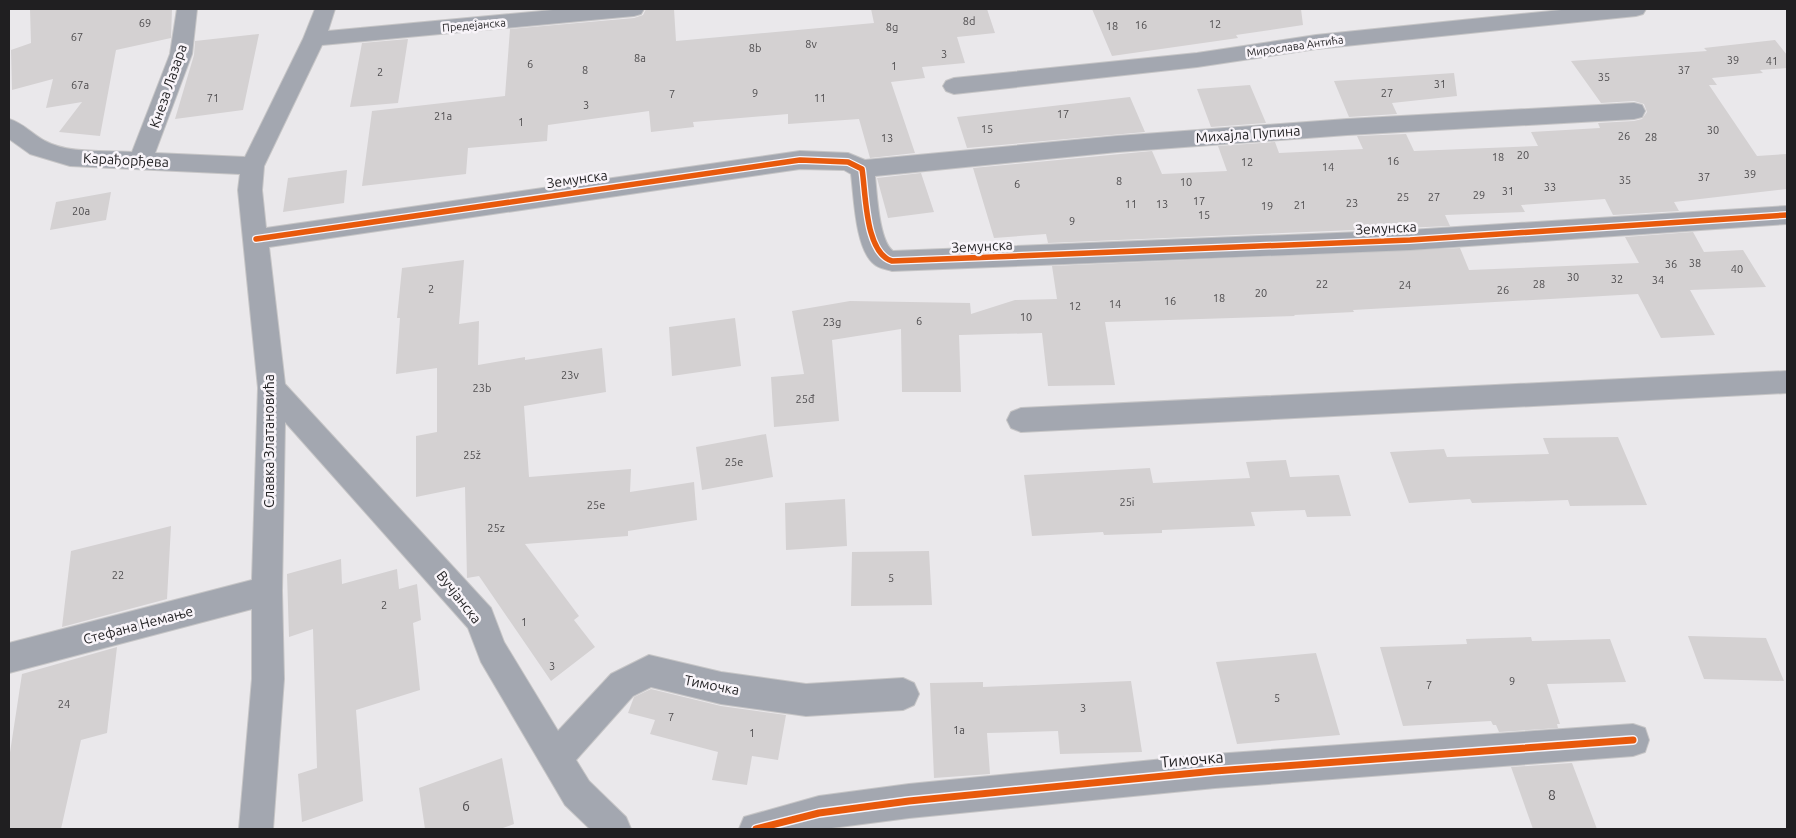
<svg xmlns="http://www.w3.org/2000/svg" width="1796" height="838" viewBox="0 0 1796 838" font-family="Ubuntu,sans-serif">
	<rect width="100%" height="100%" fill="#eae8eb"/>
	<path fill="#d4d1d2" d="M30,9h142l-1,29 -55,12 -16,86 -41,-4 23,-30 -36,6 7,-29 -41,11 -1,-40 20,-7z
		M646,9h28l2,32 198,-18 -3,-14h116l8,24 -38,4 8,26 -43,4 3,11 -34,4 24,71 -45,5 -11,-39 -71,5v-10l-95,8 1,5 -43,5 -2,-21 -101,14 -1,16 -79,7 -2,26 -104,12 10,-75 133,-15 5,-67 124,-11 9,-3z
		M1092,9h209l2,16 -67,10 2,3 -126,18z
		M259,34l-16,76 -68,9 19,-64 1,-14z
		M408,39l-10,64 -48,4 12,-64z
		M1775,40l12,15v13l-27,2 3,3 -51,5 5,7h-8l48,71 30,-2v35l-113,13 5,9 -66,4 -8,-16 -84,6 4,7 -80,3 5,11 -402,17 -2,-9 -52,4 -21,-70 179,-17 10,23 65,-3 -9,-25 57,-4 4,11 84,-4 -6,-13 49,-2 8,17 124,-5 -7,-14 69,-4 -2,-5 36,-2 8,-2 5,-7 -3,-8 -10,-3 -33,2 -30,-42 136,-10 -3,-3z
		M1454,73l3,23 -65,7 5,11 -48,3 -15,-36z
		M1250,85l16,38 -55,4 -14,-38z
		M1130,97l15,35 -178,16 -10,-31z
		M347,170l-3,33 -61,9 5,-34z
		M921,173l13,39 -46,6 -11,-40z
		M111,192l-5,28 -56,10 6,-28z
		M1693,232l11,20 39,-2 23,37 -76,3 25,45 -54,3 -23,-44 -285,16 1,2 -60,3 1,1 -190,6 10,63 -67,1 -6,-53 -83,2 2,57h-59l-1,-63 -69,11 7,81 -65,6 -3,-50 33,-3 -12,-63 58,-10 120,2 1,11 44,-14 42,-1 -5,-33 408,-18 9,22 170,-7 -14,-26z
		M464,260l-5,64 20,-3 -1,44 47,-8v3l77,-12 4,44 -82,14 5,71 102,-8 -1,23 64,-10 3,38 -69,11v5l-103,8 54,72 -5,4 21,27 -44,34 -72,-105 -12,2 -2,-91 -49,10v-61l21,-4v-64l-41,6 4,-56h-3l5,-50z
		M735,318l6,48 -69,10 -3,-49z
		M766,434l7,43 -71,13 -6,-43z
		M1618,437l29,68 -77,1 -2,-6 -96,3 -2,-4 -61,4 -19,-51 54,-3 3,8 102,-3 -6,-16z
		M1286,460l4,17 49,-2 12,41 -44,1 -2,-7 -54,2 4,14 -93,4v3l-58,2 -1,-3 -71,4 -8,-61 126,-7 3,15 97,-5 -4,-16z
		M845,499l2,47 -61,4 -1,-47z
		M171,526l-4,73 -105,28 9,-76z
		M929,551l3,54 -81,1 1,-54z
		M341,559l1,25 55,-15 2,20 18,-5 4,36 -8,3 7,67 -64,20 7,91 -61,21 -4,-48 19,-6 -4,-139 -24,8 -2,-63z
		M1688,636l78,2 18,43 -80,-2z
		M1531,637l1,4 78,-2 16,43 -79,2 13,40h-3l1,4 -59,4 -3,-7h-3l-2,-4 -88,5 -23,-79 87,-3 -1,-5z
		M117,647l-10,86 -26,7 -20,89h-52v-70l13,-85z
		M1316,653l24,82 -103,9 -21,-82z
		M1131,681l11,71 -82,2 -2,-23 -71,2 3,41 -56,4 -4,-95 53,-1v5z
		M651,689l70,17 65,9 -8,45 -26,-4 -5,29 -35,-5 6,-28 -68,-18 5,-14 -27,-7 6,-16z
		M502,758l12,66 -14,5h-75l-6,-41z
		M1572,763l25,66h-64l-22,-62z"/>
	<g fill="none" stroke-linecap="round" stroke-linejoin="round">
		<g stroke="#c6c5c6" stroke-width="2">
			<path id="minor" d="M177,9h20l-5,45 -37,99 90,4 58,-118 12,-30h20l-7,22 235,-22h81l-3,5 -7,2 -312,29 -58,121 -2,24 4,38 534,-77 48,2 17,7 252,-24 230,-17 287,-16 8,2 3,6 -3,6 -8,2 -287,16 -230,17 -242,24c2,18 4,65 18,75l517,-21 377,-24v18l-377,26 -518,21c-6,-2 -14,-3 -18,-7 -19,-15 -20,-68 -23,-90l-7,-4 -44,-1 -531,78 16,137 206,224 13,34 54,89 53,-57 38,-19 72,17 85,12 97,-6 11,5 5,11 -5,11 -11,5 -97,6 -85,-12 -70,-17 -18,9 -57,64 13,21 37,36 5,12h-41l-25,-24 -84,-143 -13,-34 -183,-206 -3,169 2,88 -11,150h-34l13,-150v-70l-243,64v-30l243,-63 6,-192 -20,-198 2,-16 -170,-8 -40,-12 -21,-15v-20c14,4 23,15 36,22 24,13 60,9 87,11l38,-98z
				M1571,9h75l-3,5 -7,2 -320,33 -119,18 -243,27 -8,-3 -3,-5 3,-5 8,-3 243,-25 119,-18z
				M1787,371v22l-766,39 -10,-4 -4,-8 4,-8 10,-4z
				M1633,724l12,4 4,12 -4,12 -12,4 -418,32 -306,30 -85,11h-85l5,-12 75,-21 90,-12 306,-30z"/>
		</g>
		<use href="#minor" fill="#a3a7b0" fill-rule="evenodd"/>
		<g stroke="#f8f4f9" stroke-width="8">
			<path id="cycleway-far1" d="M256,239l544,-79 48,2 14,7c4,25 3,84 30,92l518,-21 377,-25"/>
		</g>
		<g stroke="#f8f4f9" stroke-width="10">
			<path id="cycleway" d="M756,829l63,-16 90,-12 306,-30 418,-31"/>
		</g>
		<use href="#cycleway-far1" stroke="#e8590c" stroke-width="5.5"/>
		<use href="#cycleway" stroke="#e8590c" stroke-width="7"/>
	</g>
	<g text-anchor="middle" stroke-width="5" stroke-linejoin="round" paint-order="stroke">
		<g font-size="11" fill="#4f4d4f">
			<text x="969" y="25">8d</text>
			<text x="145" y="27">69</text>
			<text x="1215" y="28">12</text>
			<text x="1141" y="29">16</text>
			<text x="1112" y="30">18</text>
			<text x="892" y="31">8g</text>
			<text x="77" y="41">67</text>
			<text x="811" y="48">8v</text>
			<text x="755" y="52">8b</text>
			<text x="944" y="58">3</text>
			<text x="640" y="62">8a</text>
			<text x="1733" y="64">39</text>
			<text x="1772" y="65">41</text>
			<text x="530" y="68">6</text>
			<text x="894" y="70">1</text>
			<text x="585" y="74">8</text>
			<text x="1684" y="74">37</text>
			<text x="380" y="76">2</text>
			<text x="1604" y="81">35</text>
			<text x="1440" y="88">31</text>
			<text x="80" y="89">67a</text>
			<text x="755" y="97">9</text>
			<text x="1387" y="97">27</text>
			<text x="672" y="98">7</text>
			<text x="213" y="102">71</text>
			<text x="820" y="102">11</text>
			<text x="586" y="109">3</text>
			<text x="1063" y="118">17</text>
			<text x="443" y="120">21a</text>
			<text x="521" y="126">1</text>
			<text x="987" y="133">15</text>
			<text x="1713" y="134">30</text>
			<text x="1624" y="140">26</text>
			<text x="1651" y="141">28</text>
			<text x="887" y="142">13</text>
			<text x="1523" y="159">20</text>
			<text x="1498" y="161">18</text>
			<text x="1393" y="165">16</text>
			<text x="1247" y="166">12</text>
			<text x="1328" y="171">14</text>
			<text x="1750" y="178">39</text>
			<text x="1704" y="181">37</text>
			<text x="1625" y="184">35</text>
			<text x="1119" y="185">8</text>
			<text x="1186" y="186">10</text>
			<text x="1017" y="188">6</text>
			<text x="1550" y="191">33</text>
			<text x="1508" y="195">31</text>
			<text x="1479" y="199">29</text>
			<text x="1403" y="201">25</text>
			<text x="1434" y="201">27</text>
			<text x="1199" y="205">17</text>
			<text x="1352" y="207">23</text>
			<text x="1131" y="208">11</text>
			<text x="1162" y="208">13</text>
			<text x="1300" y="209">21</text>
			<text x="1267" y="210">19</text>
			<text x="81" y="215">20a</text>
			<text x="1204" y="219">15</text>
			<text x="1072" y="225">9</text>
			<text x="1695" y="267">38</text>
			<text x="1671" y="268">36</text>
			<text x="1737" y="273">40</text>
			<text x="1573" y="281">30</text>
			<text x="1617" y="283">32</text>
			<text x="1658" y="284">34</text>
			<text x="1322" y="288">22</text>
			<text x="1539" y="288">28</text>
			<text x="1405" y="289">24</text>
			<text x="431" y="293">2</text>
			<text x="1503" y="294">26</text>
			<text x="1261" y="297">20</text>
			<text x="1219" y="302">18</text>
			<text x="1170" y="305">16</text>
			<text x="1115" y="308">14</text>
			<text x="1075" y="310">12</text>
			<text x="1026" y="321">10</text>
			<text x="919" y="325">6</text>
			<text x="832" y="326">23g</text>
			<text x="570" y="379">23v</text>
			<text x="482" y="392">23b</text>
			<text x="805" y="403">25đ</text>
			<text x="472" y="459">25ž</text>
			<text x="734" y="466">25e</text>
			<text x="1127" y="506">25i</text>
			<text x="596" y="509">25e</text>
			<text x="496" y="532">25z</text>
			<text x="118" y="579">22</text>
			<text x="891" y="582">5</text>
			<text x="384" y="609">2</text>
			<text x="524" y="626">1</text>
			<text x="552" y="670">3</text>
			<text x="1512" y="685">9</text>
			<text x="1429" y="689">7</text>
			<text x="1277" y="702">5</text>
			<text x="64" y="708">24</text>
			<text x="1083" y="712">3</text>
			<text x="671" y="721">7</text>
			<text x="959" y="734">1a</text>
			<text x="752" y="737">1</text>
		</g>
		<g font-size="11" fill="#201f21" stroke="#f8f4f9">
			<text transform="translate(474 25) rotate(-5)" y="4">Предејанска</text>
			<text transform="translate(1295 46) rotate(-8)" y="4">Мирослава Антића</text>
		</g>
		<g font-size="14" fill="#201f21" stroke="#f8f4f9">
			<text transform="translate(168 86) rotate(-71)" y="5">Кнеза Лазара</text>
			<text transform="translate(1248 134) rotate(-4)" y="5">Михајла Пупина</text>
			<text transform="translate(126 160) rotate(3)" y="5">Карађорђева</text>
			<text transform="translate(577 179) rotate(-8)" y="5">Земунска</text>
			<text transform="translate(1386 228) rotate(-3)" y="5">Земунска</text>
			<text transform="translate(982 246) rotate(-3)" y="5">Земунска</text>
			<text transform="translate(269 441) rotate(-90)" y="5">Славка Златановића</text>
			<text transform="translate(459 597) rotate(52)" y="5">Вучјанска</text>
			<text transform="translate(138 625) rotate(-15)" y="5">Стефана Немање</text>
			<text transform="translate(712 685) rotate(11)" y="5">Тимочка</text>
		</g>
		<g font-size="14" fill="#4f4d4f">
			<text x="1552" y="800">8</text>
			<text x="466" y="811">6</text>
		</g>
		<g font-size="16" fill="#201f21" stroke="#f8f4f9">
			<text transform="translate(1192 759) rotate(-5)" y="6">Тимочка</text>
		</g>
	</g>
	<rect width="1796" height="838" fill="none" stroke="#201f21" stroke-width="20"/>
</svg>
